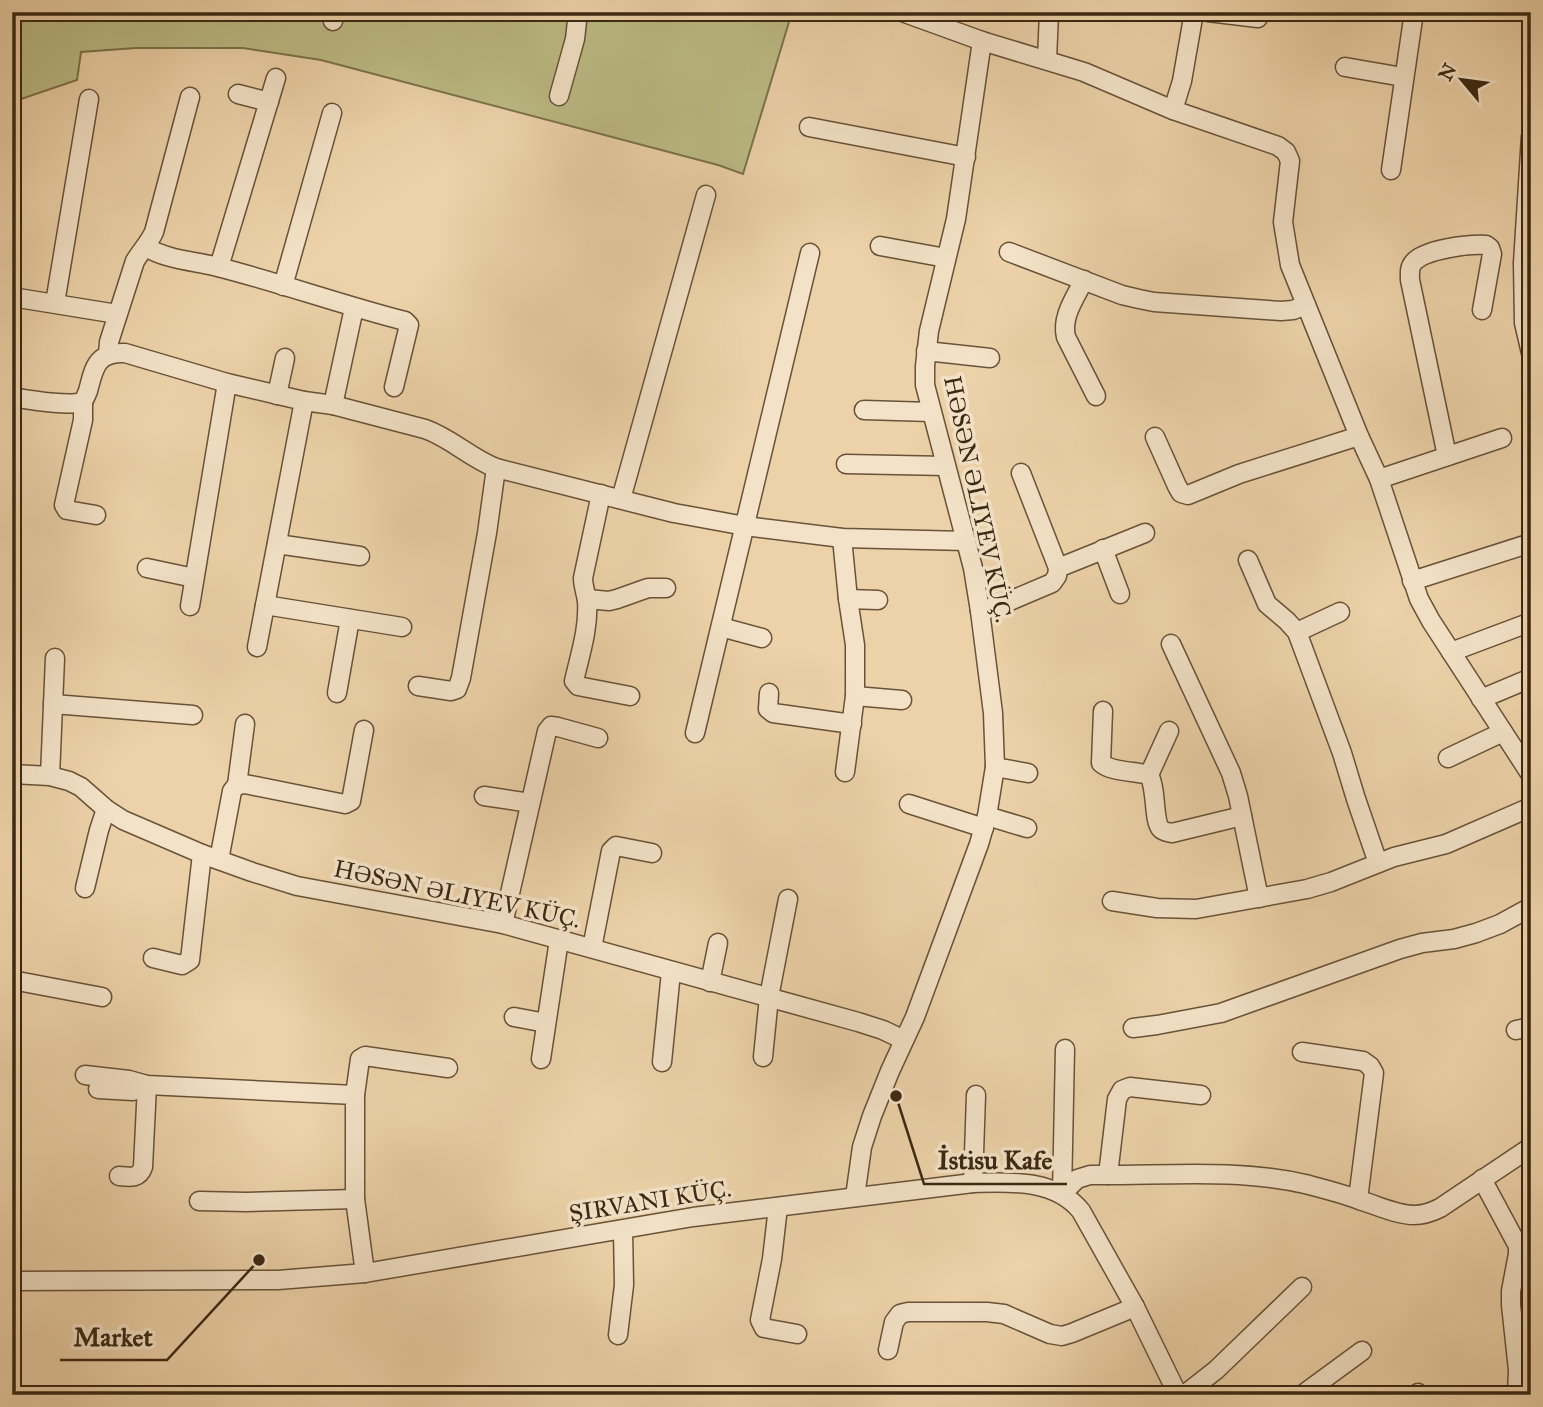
<svg xmlns="http://www.w3.org/2000/svg" width="1543" height="1407" viewBox="0 0 1543 1407" font-family="'IM FELL Great Primer',serif">
<style>
.green{fill:#bcbb85;stroke:#7c724c;stroke-width:2}
.lines{fill:none;stroke-linecap:round;stroke-linejoin:round}
.minor-casing{stroke:#685238;stroke-width:21}
.minor{stroke:#f3e2c7;stroke-width:18}
.labels{text-anchor:middle;dominant-baseline:central;stroke-width:7;stroke-linejoin:round;paint-order:stroke}
.street-label{font-size:24px;fill:#3b2813;stroke:#f3e2c7}
.leader{fill:none;stroke:#3b2813;stroke-width:2.5}
.callout-dot{fill:#3b2813;stroke:#f3e2c7;stroke-width:2.5}
.callout-label{font-size:26px;text-anchor:middle;font-weight:bold;fill:#3b2813;stroke:#f3e2c7;stroke-width:7;stroke-linejoin:round;paint-order:stroke}
</style>
<rect width="100%" height="100%" fill="#edd2a9"/>
<filter id="stains"><feTurbulence type="fractalNoise" baseFrequency=".00286" numOctaves="4"/><feColorMatrix values="0 0 0 0 .2 0 0 0 0 .09 0 0 0 0 .02 0 0 0 .5 -.17"/></filter>
<radialGradient id="worn" r=".72"><stop offset=".6" stop-color="#630" stop-opacity="0"/><stop offset="1" stop-color="#630" stop-opacity=".3"/></radialGradient>
<path class="green" d="M12,12H792L743,174L718,165L321,60L243,48H136L81,52L77,80L12,102Z"/>
<g class="lines">
<g class="minor-casing">
<g id="minor">
<path d="M902,12L982,41L1084,72L1173,110L1278,146L1286,152L1290,161L1283,222L1290,265L1359,436L1379,479L1419,599L1431,621L1531,775"/>
<path d="M1208,12L1258,18"/>
<path d="M333,21L335,12"/>
<path d="M1047,60L1049,12"/>
<path d="M1345,67L1403,77"/>
<path d="M238,94L269,102"/>
<path d="M559,96L575,39L578,12"/>
<path d="M1173,110L1182,81L1194,12"/>
<path d="M809,127L966,157"/>
<path d="M1531,136L1523,263L1524,323L1531,353"/>
<path d="M1391,170L1414,12"/>
<path d="M880,246L946,258"/>
<path d="M146,247C167,260 195,261 218,267C281,283 342,305 405,321L409,325L394,387"/>
<path d="M1009,252L1122,295L1139,299L1154,302L1281,311L1293,310L1306,305"/>
<path d="M219,267L276,78"/>
<path d="M1084,280C1075,298 1061,317 1066,337L1096,396"/>
<path d="M283,286L332,113"/>
<path d="M12,297L117,314"/>
<path d="M55,303L89,99"/>
<path d="M926,351L990,358"/>
<path d="M108,354L109,342L135,261C141,251 149,243 154,232L190,97"/>
<path d="M277,395L285,358"/>
<path d="M12,397C25,399 75,408 83,401C85,399 87,393 88,391C94,368 96,352 125,353L227,383L304,401L333,405L425,429C451,438 470,458 496,468L674,513L745,526L842,538L966,541"/>
<path d="M83,401V420L64,505L67,510L96,515"/>
<path d="M333,405L354,308"/>
<path d="M864,410L931,412"/>
<path d="M1155,437L1177,486L1181,493L1188,495L1239,474L1359,436"/>
<path d="M1447,456L1410,280C1410,274 1409,268 1413,263C1424,249 1469,244 1486,245L1490,248L1492,254L1482,310"/>
<path d="M846,464L946,466"/>
<path d="M1379,479L1502,438"/>
<path d="M601,494L583,578C583,586 586,593 587,601C589,628 580,655 574,681L578,686L630,696"/>
<path d="M621,499L706,195"/>
<path d="M842,538L848,599L855,645V696L845,772"/>
<path d="M277,544L360,556"/>
<path d="M1103,549L1120,594"/>
<path d="M1248,560L1267,604L1287,621L1297,632L1342,753L1356,799L1378,863"/>
<path d="M147,568L194,578"/>
<path d="M1058,568L1145,533"/>
<path d="M1412,581L1531,543"/>
<path d="M587,599L609,601L617,599L648,588H666"/>
<path d="M848,599L878,600"/>
<path d="M265,605L402,627"/>
<path d="M190,606L227,383"/>
<path d="M980,611L1005,603L1052,583L1057,576L1058,568L1021,473"/>
<path d="M721,627L762,638"/>
<path d="M1297,632L1340,612"/>
<path d="M1171,644L1231,773L1238,796L1259,898"/>
<path d="M257,647L304,401"/>
<path d="M1451,652L1531,622"/>
<path d="M418,686L451,691L457,689L461,678L487,533L496,468"/>
<path d="M337,693L350,619"/>
<path d="M769,693L768,709L773,713L852,724"/>
<path d="M855,696L902,700"/>
<path d="M1481,699L1531,678"/>
<path d="M53,704L193,715"/>
<path d="M1103,711L1101,763C1111,772 1135,771 1149,775C1157,789 1153,821 1161,829C1164,832 1168,832 1172,833L1242,816"/>
<path d="M695,733L810,253"/>
<path d="M1448,758L1503,732"/>
<path d="M995,767L1028,773"/>
<path d="M12,774L50,776L69,781L81,787L106,809L123,820L202,854L252,872L297,886L503,924L858,1022L883,1030L904,1040"/>
<path d="M1149,775L1169,731"/>
<path d="M50,776L55,658"/>
<path d="M237,785L245,724"/>
<path d="M484,796L530,803"/>
<path d="M909,804L984,828"/>
<path d="M987,816L1027,828"/>
<path d="M219,860L232,791L237,785L245,784L345,804L351,801L364,730"/>
<path d="M85,888L99,830L106,809"/>
<path d="M1112,901L1157,908L1196,909L1307,889L1331,882L1394,857L1446,844L1531,807"/>
<path d="M503,924L547,731L551,726L558,727L598,738"/>
<path d="M592,948L611,851L616,846L652,853"/>
<path d="M153,958L182,965L190,960L202,854"/>
<path d="M12,980L102,997"/>
<path d="M710,982L718,943"/>
<path d="M514,1017L546,1023"/>
<path d="M1133,1028L1157,1025L1221,1013L1400,949L1422,943L1454,939L1476,933L1500,924L1531,907"/>
<path d="M1516,1030L1531,1027"/>
<path d="M1302,1052L1363,1061L1370,1066L1374,1073L1358,1199"/>
<path d="M763,1057L769,997L788,899"/>
<path d="M541,1059L559,940"/>
<path d="M662,1062L671,972"/>
<path d="M85,1075L129,1080L147,1085L355,1095V1199L365,1273"/>
<path d="M98,1089L133,1091"/>
<path d="M355,1095L360,1059L365,1056L448,1068"/>
<path d="M1108,1175L1117,1099L1122,1090L1130,1087L1201,1095"/>
<path d="M119,1176C130,1177 139,1179 143,1167L147,1085"/>
<path d="M1482,1179L1518,1246V1254L1511,1291V1305L1518,1370L1517,1395"/>
<path d="M973,1183L976,1095"/>
<path d="M1062,1194L1077,1179L1090,1175C1161,1176 1235,1168 1305,1184C1324,1189 1344,1194 1362,1201C1379,1206 1397,1215 1414,1215C1424,1215 1432,1212 1440,1208L1531,1147"/>
<path d="M1062,1194L1065,1049"/>
<path d="M855,1197L862,1147L872,1116L890,1071L915,1017L979,844L987,816L995,767L993,713L980,611L973,568L925,385V366L929,331L956,219L982,41"/>
<path d="M199,1201L246,1202L355,1199"/>
<path d="M778,1207L772,1259L760,1320L764,1328L797,1334"/>
<path d="M12,1281L278,1280L365,1273L693,1217L973,1183C1011,1182 1055,1179 1081,1211L1135,1307L1178,1395"/>
<path d="M618,1335L624,1285L623,1230"/>
<path d="M888,1350L894,1322L900,1314L908,1312H987L1004,1314L1050,1334L1062,1336L1072,1333L1135,1307"/>
<path d="M1184,1395L1216,1370L1302,1287"/>
<path d="M1302,1395L1362,1351"/>
<path d="M1417,1395L1418,1393"/>
</g>
</g>
<use href="#minor" class="minor"/>
</g>
<g class="labels">
<g class="street-label">
<text transform="translate(978 499) rotate(78)">HƏSƏN ƏLIYEV KÜÇ.</text>
<text transform="translate(457 894) rotate(12)">HƏSƏN ƏLIYEV KÜÇ.</text>
<text transform="translate(650 1201) rotate(-9)">ŞIRVANI KÜÇ.</text>
</g>
</g>
<path class="leader" d="M896 1096L924 1184H1067M259 1260L167 1360H60"/>
<g class="callout-dot">
<circle cx="896" cy="1096" r="7"/>
<circle cx="259" cy="1260" r="7"/>
</g>
<g class="callout-label">
<text x="995" y="1169">İstisu Kafe</text>
<text x="113" y="1346">Market</text>
</g>
<rect width="1543" height="1407" fill="none" stroke="#edd2a9" stroke-width="42"/>
<rect x="14" y="14" width="1515" height="1379" fill="none" stroke="#3b2813" stroke-width="3.5"/>
<rect x="21" y="21" width="1501" height="1365" fill="none" stroke="#3b2813" stroke-width="2"/>
<g transform="translate(1462 80) rotate(299)" stroke="#f3e2c7" stroke-width="5" paint-order="stroke">
<path d="M0-5L12 26L0 18L-12 26Z" fill="#3b2813"/>
<text y="-10" font-size="19" font-weight="bold" text-anchor="middle" fill="#3b2813">N</text>
</g>
<rect width="100%" height="100%" filter="url(#stains)"/>
<rect width="100%" height="100%" fill="url(#worn)"/>
</svg>
